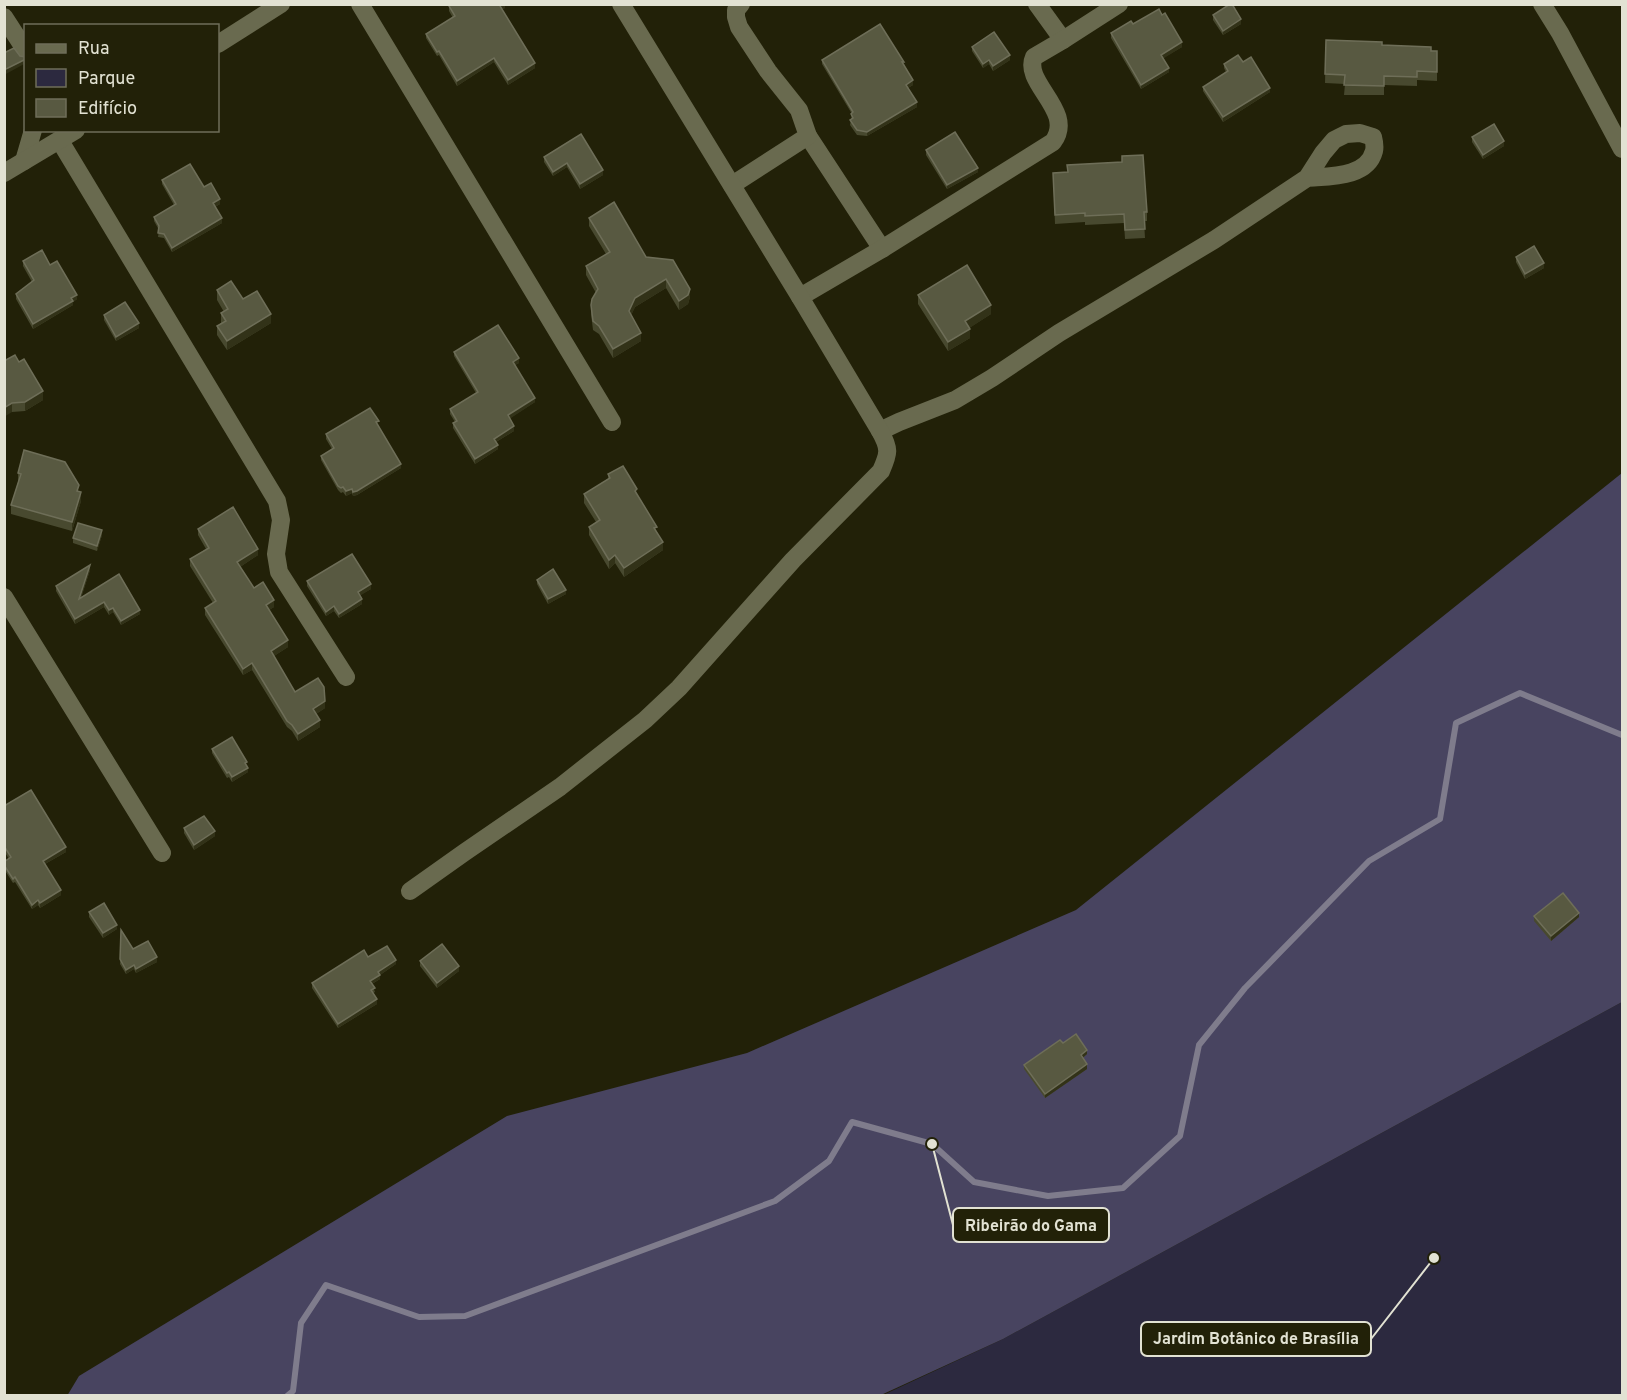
<svg xmlns="http://www.w3.org/2000/svg" width="1627" height="1400" viewBox="0 0 1627 1400" font-family="Overpass,sans-serif">
<style>
.green{fill:#2c293f}
.forest{fill:#484460}
.lines{fill:none;stroke-linecap:round;stroke-linejoin:round}
.stream{stroke:#7f7c8c;stroke-width:6}
.minor{stroke:#696a4f;stroke-width:18}
.wall{fill:#48492f}
.shaded-wall{fill:#323218}
.building{fill:#585941;stroke:#6e6e58;stroke-width:1.5}
.leader{fill:none;stroke:#e2e2d3;stroke-width:2}
.callout-dot{fill:#e2e2d3;stroke:#222108;stroke-width:2}
.callout{fill:#222108;stroke:#e2e2d3;stroke-width:2}
.callout-label{font-size:16px;text-anchor:middle;font-weight:bold;fill:#e2e2d3}
</style>
<rect width="100%" height="100%" fill="#222108"/>
<path class="green" d="M1622,1002V1395L881,1396L1003,1339Z"/>
<path class="forest" d="M1622,473V1002L1003,1339L881,1395L67,1396L79,1376L507,1116L747,1053L1076,910Z"/>
<g class="lines">
<path class="stream" d="M287,1396L293,1391L301,1323L326,1285L419,1317L465,1316L775,1201L829,1161L852,1122L932,1144L974,1182L1048,1196L1123,1188L1180,1136L1199,1045L1245,988L1369,861L1440,819L1456,723L1520,693L1622,735"/>
<g class="minor">
<path d="M360,4L612,422"/>
<path d="M1037,4L1063,40"/>
<path d="M1542,4L1560,33L1622,149"/>
<path d="M4,17L26,51"/>
<path d="M218,44L281,4"/>
<path d="M808,136L882,249"/>
<path d="M60,141L277,501L281,520L276,554L279,572L346,677"/>
<path d="M24,161L33,130"/>
<path d="M4,173L76,130"/>
<path d="M732,185L808,136L799,110L768,71L739,27L736,17V10L741,4"/>
<path d="M800,297L882,249L1053,142C1076,111 1022,83 1034,57L1063,40L1119,4"/>
<path d="M880,431L899,422L955,400L992,378L1059,333L1214,240L1307,178L1323,153L1334,140L1346,134L1360,133L1373,137C1374,141 1375,147 1374,151C1367,178 1329,176 1307,178"/>
<path d="M4,597L162,853"/>
<path d="M410,891L465,852L560,787L645,720L679,688L793,560L881,471C889,453 890,449 880,431L800,297L621,4"/>
</g>
</g>
<g class="wall">
<path d="M505,4V8L502,9L535,68L508,85L494,62L457,86L439,55L437,56L426,38V34L453,18L449,11V6Z"/>
<path d="M1213,15L1241,24L1223,35L1213,20Z"/>
<path d="M1133,24L1182,47L1163,58L1169,72L1141,89L1111,38V33Z"/>
<path d="M1326,40L1437,51V81L1417,80V86L1384,85V95H1344L1345,84L1325,83Z"/>
<path d="M972,47L1010,60L993,71L989,64L983,68L972,51Z"/>
<path d="M822,60L904,64L913,85L908,88L917,107L867,136L857,135L850,125L852,114L822,64Z"/>
<path d="M1243,62L1270,92L1223,122L1203,91V87L1226,72L1224,68V64Z"/>
<path d="M581,134L603,175L580,189L567,167L553,176L544,162V157Z"/>
<path d="M1472,137L1504,146L1483,159L1472,142Z"/>
<path d="M926,150L978,172L947,189L926,155Z"/>
<path d="M1053,173L1147,212V221H1144L1145,238L1125,239L1124,223L1085,225V222L1055,224Z"/>
<path d="M162,180L204,187L220,204L215,207L222,223L172,252L164,238L158,237L159,230L154,221V217L174,205L162,184Z"/>
<path d="M589,218L646,257L690,297L688,304L679,310L666,288L635,307L631,315L641,341L613,358L599,334L593,330L591,314V305L596,293L586,275V266L606,254L589,226Z"/>
<path d="M1516,257L1544,268L1525,279L1516,262Z"/>
<path d="M23,261L50,265L77,299L73,302V305L33,329L16,299V294L32,282L23,266Z"/>
<path d="M217,290L243,299L271,323L227,350L217,335V326L221,323V313L224,312L217,300Z"/>
<path d="M918,295L991,314L969,328L970,338L948,351L918,304Z"/>
<path d="M104,315L139,328L116,341L104,320Z"/>
<path d="M454,352L519,363L515,365L535,402L510,418L514,431L496,442L498,449L475,464L453,428V423L455,422L450,414V409L476,393L454,356Z"/>
<path d="M4,361L43,400L25,411L12,412Z"/>
<path d="M378,426L401,468L357,495L353,496L352,493L346,496L343,492L341,493L338,490L321,460V456L332,449L326,439V434Z"/>
<path d="M18,473L79,492L81,501L72,531L11,514V505L18,482Z"/>
<path d="M608,474L637,494L657,532L663,550L624,577L615,563L609,569L589,535V527L596,522L584,503V494L608,479Z"/>
<path d="M198,529L258,555L240,567L254,588L274,607L269,610L288,647L274,656L295,692L325,708L316,714L320,727L298,741L292,731L287,727L252,670L243,675L205,615V608L213,603L190,566V559L206,549L198,535Z"/>
<path d="M102,535L97,551L73,543V538Z"/>
<path d="M90,570L81,598L119,574L140,614L121,625L113,612L109,615L104,607L75,624L56,591V586Z"/>
<path d="M537,580L566,594L548,604L537,584Z"/>
<path d="M307,581L371,589L360,595L362,604L339,618L334,611L326,616L307,586Z"/>
<path d="M212,749L247,765L248,772L232,782L229,777L227,778L212,753Z"/>
<path d="M4,806L66,852L45,864L61,895L40,908L38,905L32,909L15,882L13,883L4,869V862L9,859L4,851Z"/>
<path d="M184,828L215,836L194,850L184,833Z"/>
<path d="M89,912L117,929L103,938L89,917Z"/>
<path d="M1534,916L1579,917L1551,941L1534,921Z"/>
<path d="M121,930L133,949L157,962L136,973L134,969L126,974L120,964Z"/>
<path d="M420,961L459,971L437,988L420,966Z"/>
<path d="M396,964L380,975V979L372,984L375,992L373,993L377,1004L338,1028L312,988V983Z"/>
<path d="M1063,1043L1087,1054L1083,1058L1087,1069L1045,1098L1024,1069V1065Z"/>
</g>
<g class="shaded-wall">
<path d="M503,4H505V8L500,11V6Z"/>
<path d="M1241,19V24L1223,35V31Z"/>
<path d="M1182,42V47L1161,60V55Z"/>
<path d="M1010,55V60L993,71V66Z"/>
<path d="M494,58V62L457,86V81Z"/>
<path d="M26,59V63L4,75V70Z"/>
<path d="M989,60V64L983,68V64Z"/>
<path d="M535,63V68L508,85V80Z"/>
<path d="M1169,68V72L1141,89V85Z"/>
<path d="M913,80V85L906,89V85Z"/>
<path d="M1270,88V92L1223,122V117Z"/>
<path d="M917,102V107L867,136V132Z"/>
<path d="M1504,141V146L1483,159V155Z"/>
<path d="M567,163V167L553,176V172Z"/>
<path d="M978,168V172L947,189V185Z"/>
<path d="M603,170V175L580,189V184Z"/>
<path d="M220,199V204L213,208V203Z"/>
<path d="M222,218V223L172,252V248Z"/>
<path d="M1544,263V268L1525,279V274Z"/>
<path d="M666,279V288L635,307L629,320V311L635,298Z"/>
<path d="M690,289V297L688,304L679,310V301Z"/>
<path d="M77,295V299L73,302V305L33,329V324Z"/>
<path d="M991,305V314L965,331V321Z"/>
<path d="M271,314V323L227,350V341Z"/>
<path d="M139,323V328L116,341V337Z"/>
<path d="M970,329V338L948,351V342Z"/>
<path d="M641,333V341L613,358V349Z"/>
<path d="M519,358V363L513,366V362Z"/>
<path d="M43,391V400L25,411V402Z"/>
<path d="M535,398V402L508,420V415Z"/>
<path d="M12,403V412L4,417V408Z"/>
<path d="M514,426V431L494,443V439Z"/>
<path d="M498,445V449L475,464V459Z"/>
<path d="M401,464V468L357,495L353,496V492Z"/>
<path d="M352,489V493L346,496V491Z"/>
<path d="M81,492V501L72,531V522Z"/>
<path d="M102,530V535L97,551V546Z"/>
<path d="M663,542V550L624,577V568Z"/>
<path d="M258,549V555L237,569V562Z"/>
<path d="M615,555V563L609,569V560Z"/>
<path d="M90,565V570L79,603V599Z"/>
<path d="M371,584V589L358,597V592Z"/>
<path d="M566,590V594L548,604V599Z"/>
<path d="M362,599V604L339,618V614Z"/>
<path d="M274,600V607L266,612V605Z"/>
<path d="M104,602V607L75,624V619Z"/>
<path d="M334,606V611L326,616V612Z"/>
<path d="M113,608V612L109,615V610Z"/>
<path d="M140,610V614L121,625V621Z"/>
<path d="M288,640V647L271,658V651Z"/>
<path d="M252,663V670L243,675V669Z"/>
<path d="M325,701V708L313,716V709Z"/>
<path d="M320,720V727L298,741V734Z"/>
<path d="M248,768V772L232,782V777Z"/>
<path d="M215,831V836L194,850V845Z"/>
<path d="M66,847V852L43,865V861Z"/>
<path d="M61,890V895L40,908V903Z"/>
<path d="M38,900V905L32,909V905Z"/>
<path d="M1579,913V917L1551,941V936Z"/>
<path d="M117,925V929L103,938V933Z"/>
<path d="M157,957V962L136,973V969Z"/>
<path d="M396,960V964L380,975V979L370,985V981L378,972Z"/>
<path d="M134,965V969L126,974V970Z"/>
<path d="M459,966V971L437,988V983Z"/>
<path d="M377,999V1004L338,1028V1024Z"/>
<path d="M1087,1050V1054L1081,1059V1055Z"/>
<path d="M1087,1064V1069L1045,1098V1094Z"/>
</g>
<g class="building">
<path d="M452,4H503L500,6L535,63L508,80L494,58L457,81L439,51L437,52L426,34L455,16L449,6Z"/>
<path d="M1230,4H1232L1241,19L1223,31L1213,15Z"/>
<path d="M1159,9L1162,15L1165,13L1182,42L1161,55L1169,68L1141,85L1111,33L1131,21L1133,24Z"/>
<path d="M880,24L904,62H902L913,80L906,85L917,102L867,132L857,130L850,120L853,118L851,114L853,112L822,60Z"/>
<path d="M994,32L1010,55L993,66L989,60L983,64L972,47Z"/>
<path d="M1326,40L1382,42V45L1431,47V51H1437V72L1417,71V77L1384,76V86L1344,85L1345,75L1325,74Z"/>
<path d="M14,48L20,56L26,57V59L4,70V53Z"/>
<path d="M1238,55L1243,62L1251,57L1270,88L1223,117L1203,87L1228,71L1224,64Z"/>
<path d="M1494,124L1504,141L1483,155L1472,137Z"/>
<path d="M955,132L978,168L947,185L926,150Z"/>
<path d="M581,134L603,170L580,184L567,163L553,172L544,157Z"/>
<path d="M1143,155L1147,212H1144L1145,229L1125,230L1124,214L1085,216V213L1055,215L1053,173L1068,172L1067,165L1122,162V156Z"/>
<path d="M190,164L204,187L211,183L220,199L213,203L222,218L172,248L164,234L158,233L159,226L154,217L176,204L162,180Z"/>
<path d="M614,202L646,257L673,260L690,289L688,295L679,301L666,279L635,298L629,311L641,333L613,349L599,326L593,321L591,305L592,299L598,289L586,266L610,252L589,218Z"/>
<path d="M1534,246L1544,263L1525,274L1516,257Z"/>
<path d="M42,250L50,265L57,261L77,295L71,298L73,301L33,324L16,294L34,280L23,261Z"/>
<path d="M967,265L991,305L965,321L970,329L948,342L918,295Z"/>
<path d="M231,281L243,299L257,291L271,314L227,341L217,326L226,321L221,313L228,309L217,290Z"/>
<path d="M125,302L139,323L116,337L104,315Z"/>
<path d="M498,325L519,358L513,362L535,398L508,415L514,426L494,439L498,445L475,459L453,423L457,421L450,409L478,392L454,352Z"/>
<path d="M15,355L19,362L24,359L43,391L25,402L12,403L4,408V361Z"/>
<path d="M370,408L379,421L376,422L401,464L357,491L353,492L352,489L346,491L343,487L341,488L338,486L321,456L334,448L326,434Z"/>
<path d="M24,450L65,462L79,485L77,491L81,492L72,522L11,505L21,474L18,473Z"/>
<path d="M623,466L637,489L635,491L657,527L654,528L663,542L624,568L615,555L609,560L589,527L600,520L584,494L610,478L608,474Z"/>
<path d="M233,507L258,549L237,562L254,588L263,582L274,600L266,605L288,640L271,651L295,692L318,678L324,687L325,701L313,709L320,720L298,734L292,725L287,721L252,663L243,669L205,608L216,601L190,559L209,548L198,529Z"/>
<path d="M78,523L102,530L97,546L73,538Z"/>
<path d="M352,554L371,584L358,592L362,599L339,614L334,606L326,612L307,581Z"/>
<path d="M90,565L79,599L119,574L140,610L121,621L113,608L109,610L104,602L75,619L56,586Z"/>
<path d="M553,569L566,590L548,599L537,580Z"/>
<path d="M232,737L247,762L245,763L248,768L232,777L229,772L227,773L212,749Z"/>
<path d="M31,790L66,847L43,861L61,890L40,903L38,900L32,905L15,877L13,879L4,865V862L11,857L4,846V806Z"/>
<path d="M204,816L215,831L194,845L184,828Z"/>
<path d="M1563,893L1579,913L1551,936L1534,916Z"/>
<path d="M104,903L117,925L103,933L89,912Z"/>
<path d="M121,930L133,949L148,941L157,957L136,969L134,965L126,970L120,959Z"/>
<path d="M442,944L459,966L437,983L420,961Z"/>
<path d="M387,946L396,960L378,972L380,975L370,981L375,988L371,990L377,999L338,1024L312,983L364,950L368,957Z"/>
<path d="M1076,1034L1087,1050L1081,1055L1087,1064L1045,1094L1024,1065L1060,1040L1063,1043Z"/>
</g>
<path class="leader" d="M932 1144L953 1225M1434 1258L1371 1339"/>
<g class="callout-dot">
<circle cx="932" cy="1144" r="6"/>
<circle cx="1434" cy="1258" r="6"/>
</g>
<g class="callout">
<rect x="953" y="1208" width="156" height="34" rx="6"/>
<rect x="1141" y="1322" width="230" height="34" rx="6"/>
</g>
<g class="callout-label">
<text x="1031" y="1231">Ribeirão do Gama</text>
<text x="1256" y="1344">Jardim Botânico de Brasília</text>
</g>
<rect width="1627" height="1400" fill="none" stroke="#e2e2d3" stroke-width="12"/>
<rect x="24" y="24" width="195" height="108" fill="#222108" stroke="#6f6e59" stroke-width="1.5"/>
<rect x="36" y="44" width="30" height="9" fill="#696a4f" stroke="#6f6e59" stroke-width="1.5"/>
<text x="78" y="54" font-size="18" fill="#e2e2d3">Rua</text>
<rect x="36" y="69" width="30" height="18" fill="#2c293f" stroke="#6f6e59" stroke-width="1.5"/>
<text x="78" y="84" font-size="18" fill="#e2e2d3">Parque</text>
<rect x="36" y="99" width="30" height="18" fill="#585941" stroke="#6f6e59" stroke-width="1.5"/>
<text x="78" y="114" font-size="18" fill="#e2e2d3">Edifício</text>
</svg>
